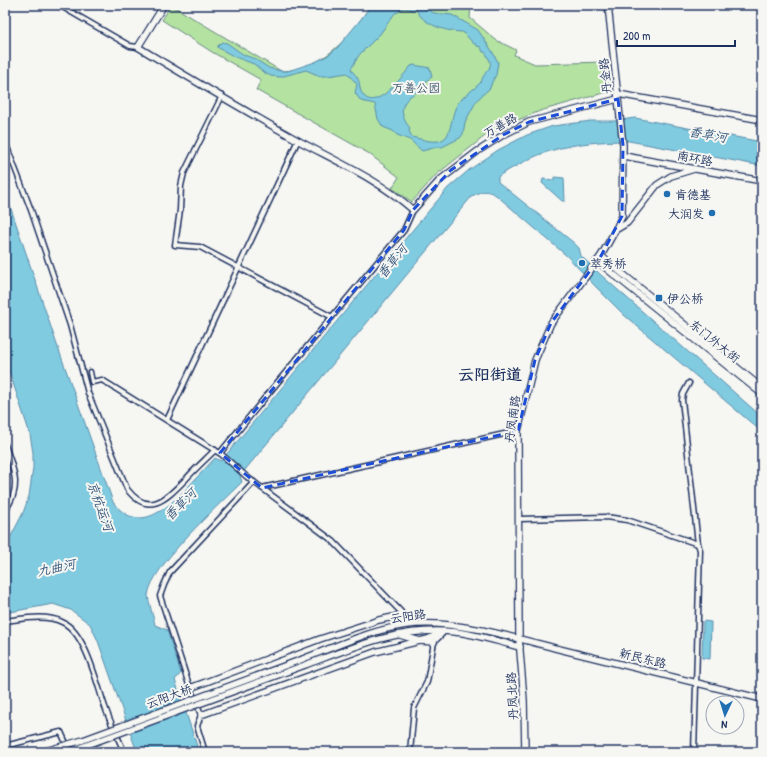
<svg xmlns="http://www.w3.org/2000/svg" width="767" height="757" viewBox="0 0 767 757" font-family="'Patrick Hand','LXGW WenKai TC',sans-serif">
<style>
.green{fill:#b3e2a1;stroke:#678880}
.water{fill:#80cbe0;stroke:#588dac;fill-rule:evenodd}
.lines{fill:none;stroke-linecap:round;stroke-linejoin:round}
.street-casing{stroke:#1b2f5e;stroke-width:7}
.secondary-casing{stroke:#1b2f5e;stroke-width:8}
.street{stroke:#f6f6f2;stroke-width:4}
.secondary{stroke:#f6f6f2;stroke-width:5.5}
.secondary-bridge-casing{stroke:#1b2f5e;stroke-width:8;stroke-linecap:butt}
.secondary-bridge{stroke:#f6f6f2;stroke-width:5.5}
.marked{fill:none;stroke:#1d4ed8;stroke-width:3;stroke-dasharray:8 5;stroke-linejoin:round}
.poi-dot{fill:#1f6fb2;stroke:#f6f6f2;stroke-width:1.5}
.labels{text-anchor:middle;dominant-baseline:central;stroke-width:4;stroke-linejoin:round;paint-order:stroke}
.street-label{font-size:12px;fill:#1b2f5e;stroke:#f6f6f2}
.park-label{font-size:12px;fill:#39536b;stroke:#f6f6f2}
.poi-label{font-size:12px;fill:#1b2f5e;stroke:#f6f6f2;text-anchor:start}
.water-label{font-size:13px;font-style:italic;fill:#34567e;stroke:#f6f6f2}
.district-label{font-size:16px;font-weight:bold;fill:#1b2f5e;stroke:#f6f6f2}
</style>
<rect width="100%" height="100%" fill="#f6f6f2"/>
<filter id="ink" filterUnits="userSpaceOnUse"><feTurbulence type="fractalNoise" baseFrequency=".025" numOctaves="2"/><feDisplacementMap in="SourceGraphic" scale="8" xChannelSelector="R" yChannelSelector="G"/><feConvolveMatrix kernelMatrix="1 2 1 2 8 2 1 2 1" color-interpolation-filters="sRGB"/></filter>
<g filter="url(#ink)">
<path class="green" d="M171,5L281,71C324,70 349,37 371,5H471L470,18L496,40L516,50L514,55L535,64L605,62L609,86L607,92L540,111L518,120L485,136L436,175L412,202L392,188L399,177L368,153L256,90L261,80L212,52L162,20Z"/>
<g class="water">
<path d="M371,5H421L424,8L434,13L452,15L478,30L492,51L498,62L496,75L492,82L490,88L477,100L465,122L463,134L460,138L442,147H437L422,151L410,140L397,135L393,131L383,127L378,119L375,104L361,101L355,93L357,84L347,73L328,76H320L306,70L280,77L271,76L263,72L254,64L235,57L217,47L222,42L227,43L244,55L255,59L269,68L281,71H288L315,62L327,56L337,48L362,18ZM405,8L413,10L416,9C422,25 448,32 463,32L474,44H476L477,46L481,47L483,52H485C487,56 492,62 490,66C490,69 486,71 485,74C483,76 482,80 481,82C474,90 464,95 458,103C451,113 452,132 445,138C438,145 421,139 412,137L409,131L410,128C398,114 400,101 417,92C419,90 422,89 425,87L426,81L432,77L430,68L414,65L411,66C403,75 377,111 364,96C358,89 361,85 358,79C357,76 353,73 351,69L359,55L380,34L395,13L399,12V10Z"/>
<path d="M635,118L762,142V166L629,141C603,141 575,143 550,151C533,156 516,166 500,175L498,177V182L574,243L579,248L581,256L601,275L762,417V432L624,315L594,285L568,257L496,195C485,189 482,191 472,196L240,476L242,482C219,505 152,565 148,595C148,600 154,619 155,625L167,630L181,673L175,680L199,752H137L98,641L90,624L71,610L53,604L5,613V545L9,540L23,513L29,496L33,468V453L30,434L5,359V191L56,342L113,502C138,535 165,510 187,488C196,478 206,468 215,458L221,461L410,233L448,188L469,170L498,150L527,135L553,126L591,121H614Z"/>
<path d="M554,177L564,178L565,201H562L542,183L543,179L554,180Z"/>
<path d="M703,621L711,622L710,659L702,658Z"/>
</g>
<g class="lines">
<g class="street-casing">
<g id="street">
<path d="M59,5L130,46L138,47"/>
<path d="M222,96L184,173L181,186L180,210L175,245L200,247L332,317"/>
<path d="M5,142L31,210L53,275L70,325L88,393L127,489C149,518 167,498 186,479C195,469 205,460 215,450"/>
<path d="M90,372L92,382L102,380L221,454L247,477L313,526L333,541L401,612L409,625"/>
<path d="M689,383L683,394L682,400L698,544"/>
<path d="M167,420L298,140"/>
<path d="M5,445C13,469 23,487 5,510"/>
<path d="M220,453L272,389L404,230L413,210"/>
<path d="M262,488L518,431"/>
<path d="M519,519L606,517L627,520L698,544L700,550L694,752"/>
<path d="M5,621C23,619 45,614 62,622C86,632 97,685 105,707C110,722 118,737 124,752"/>
<path d="M5,746L61,732L70,752"/>
<path d="M205,752L197,726L201,715L190,688L160,596L164,585L170,572L254,482"/>
<path d="M410,752L414,708L427,682L434,642L442,634"/>
</g>
</g>
<g class="secondary-casing">
<g id="secondary">
<path d="M164,5L138,47C191,79 245,111 299,141C338,162 379,180 413,210L440,180L478,151L503,135L529,122L618,99"/>
<path d="M618,94L762,120"/>
<path d="M624,156L762,181"/>
<path d="M617,229L627,223L657,185L671,176L694,169"/>
<path d="M601,256L762,388"/>
<path d="M597,261L762,394"/>
<path d="M400,635L420,641L434,642"/>
<path d="M303,659C339,645 377,627 416,624C461,621 515,638 559,649C627,666 694,682 762,699"/>
<path d="M305,665C354,647 401,626 455,632C476,634 499,642 520,647"/>
<path d="M190,688L320,639L379,620L403,615"/>
<path d="M201,715L375,652L428,639L443,632"/>
<path d="M525,752L524,700L519,639L518,431L535,360L551,323L601,256L616,229L622,216L623,145L608,5"/>
</g>
</g>
<use href="#street" class="street"/>
<use href="#secondary" class="secondary"/>
<g class="secondary-bridge-casing">
<g id="secondary-bridge">
<path d="M42,752L83,740L303,659"/>
<path d="M68,752L305,665"/>
</g>
</g>
<use href="#secondary-bridge" class="secondary-bridge"/>
</g>
</g>
<path class="marked" d="M618,99L623,145L622,216L601,256L551,323L535,360L518,431L262,488L220,453L404,230L413,210L451,170L503,135L529,122Z"/>
<g class="poi-dot">
<circle cx="667" cy="194" r="4"/>
<circle cx="712" cy="213" r="4"/>
<circle cx="582" cy="263" r="4"/>
<rect x="655" y="294" width="8" height="8" rx="2"/>
</g>
<g class="labels">
<g class="street-label">
<text transform="translate(605 76) rotate(-96)">丹金路</text>
<text transform="translate(500 125) rotate(-29)">万善路</text>
<text transform="translate(695 158) rotate(11)">南环路</text>
<text transform="translate(715 341) rotate(39)">东门外大街</text>
<text transform="translate(512 419) rotate(-82)">丹凤南路</text>
<text transform="translate(408 616) rotate(-8)">云阳路</text>
<text transform="translate(643 658) rotate(14)">新民东路</text>
<text transform="translate(169 696) rotate(-20)">云阳大桥</text>
<text transform="translate(512 696) rotate(-93)">丹凤北路</text>
</g>
<g class="park-label">
<text x="416" y="87">万善公园</text>
</g>
<g class="poi-label">
<text x="675" y="194">肯德基</text>
<text x="704" y="213" text-anchor="end">大润发</text>
<text x="590" y="263">萃秀桥</text>
<text x="667" y="298">伊公桥</text>
</g>
<g class="water-label">
<text transform="translate(708 134) rotate(10)">香草河</text>
<text transform="translate(392 261) rotate(-51)">香草河</text>
<text transform="translate(180 504) rotate(-45)">香草河</text>
<text transform="translate(101 506) rotate(70)">京杭运河</text>
<text transform="translate(56 567) rotate(-12)">九曲河</text>
</g>
<g class="district-label">
<text x="490" y="374">云阳街道</text>
</g>
</g>
<rect width="767" height="757" fill="none" stroke="#f6f6f2" stroke-width="20"/>
<rect x="10" y="10" width="747" height="737" fill="none" stroke="#1b2f5e" stroke-width="1.5" filter="url(#ink)"/>
<g transform="translate(725 715) rotate(184)"><circle r="19" fill="#f6f6f2" stroke="#9ea6b7"/>
<path d="M0-3L7 15L0 10L-7 15Z" fill="#1f6fb2"/>
<text y="-6" font-size="11" font-weight="bold" text-anchor="middle" fill="#1b2f5e">N</text>
</g>
<path d="M617 40v6h118v-6" fill="none" stroke="#1b2f5e" stroke-width="2"/>
<text x="623" y="40" font-size="12" fill="#1b2f5e" stroke="#f6f6f2" stroke-width="3" paint-order="stroke">200 m</text>
</svg>
